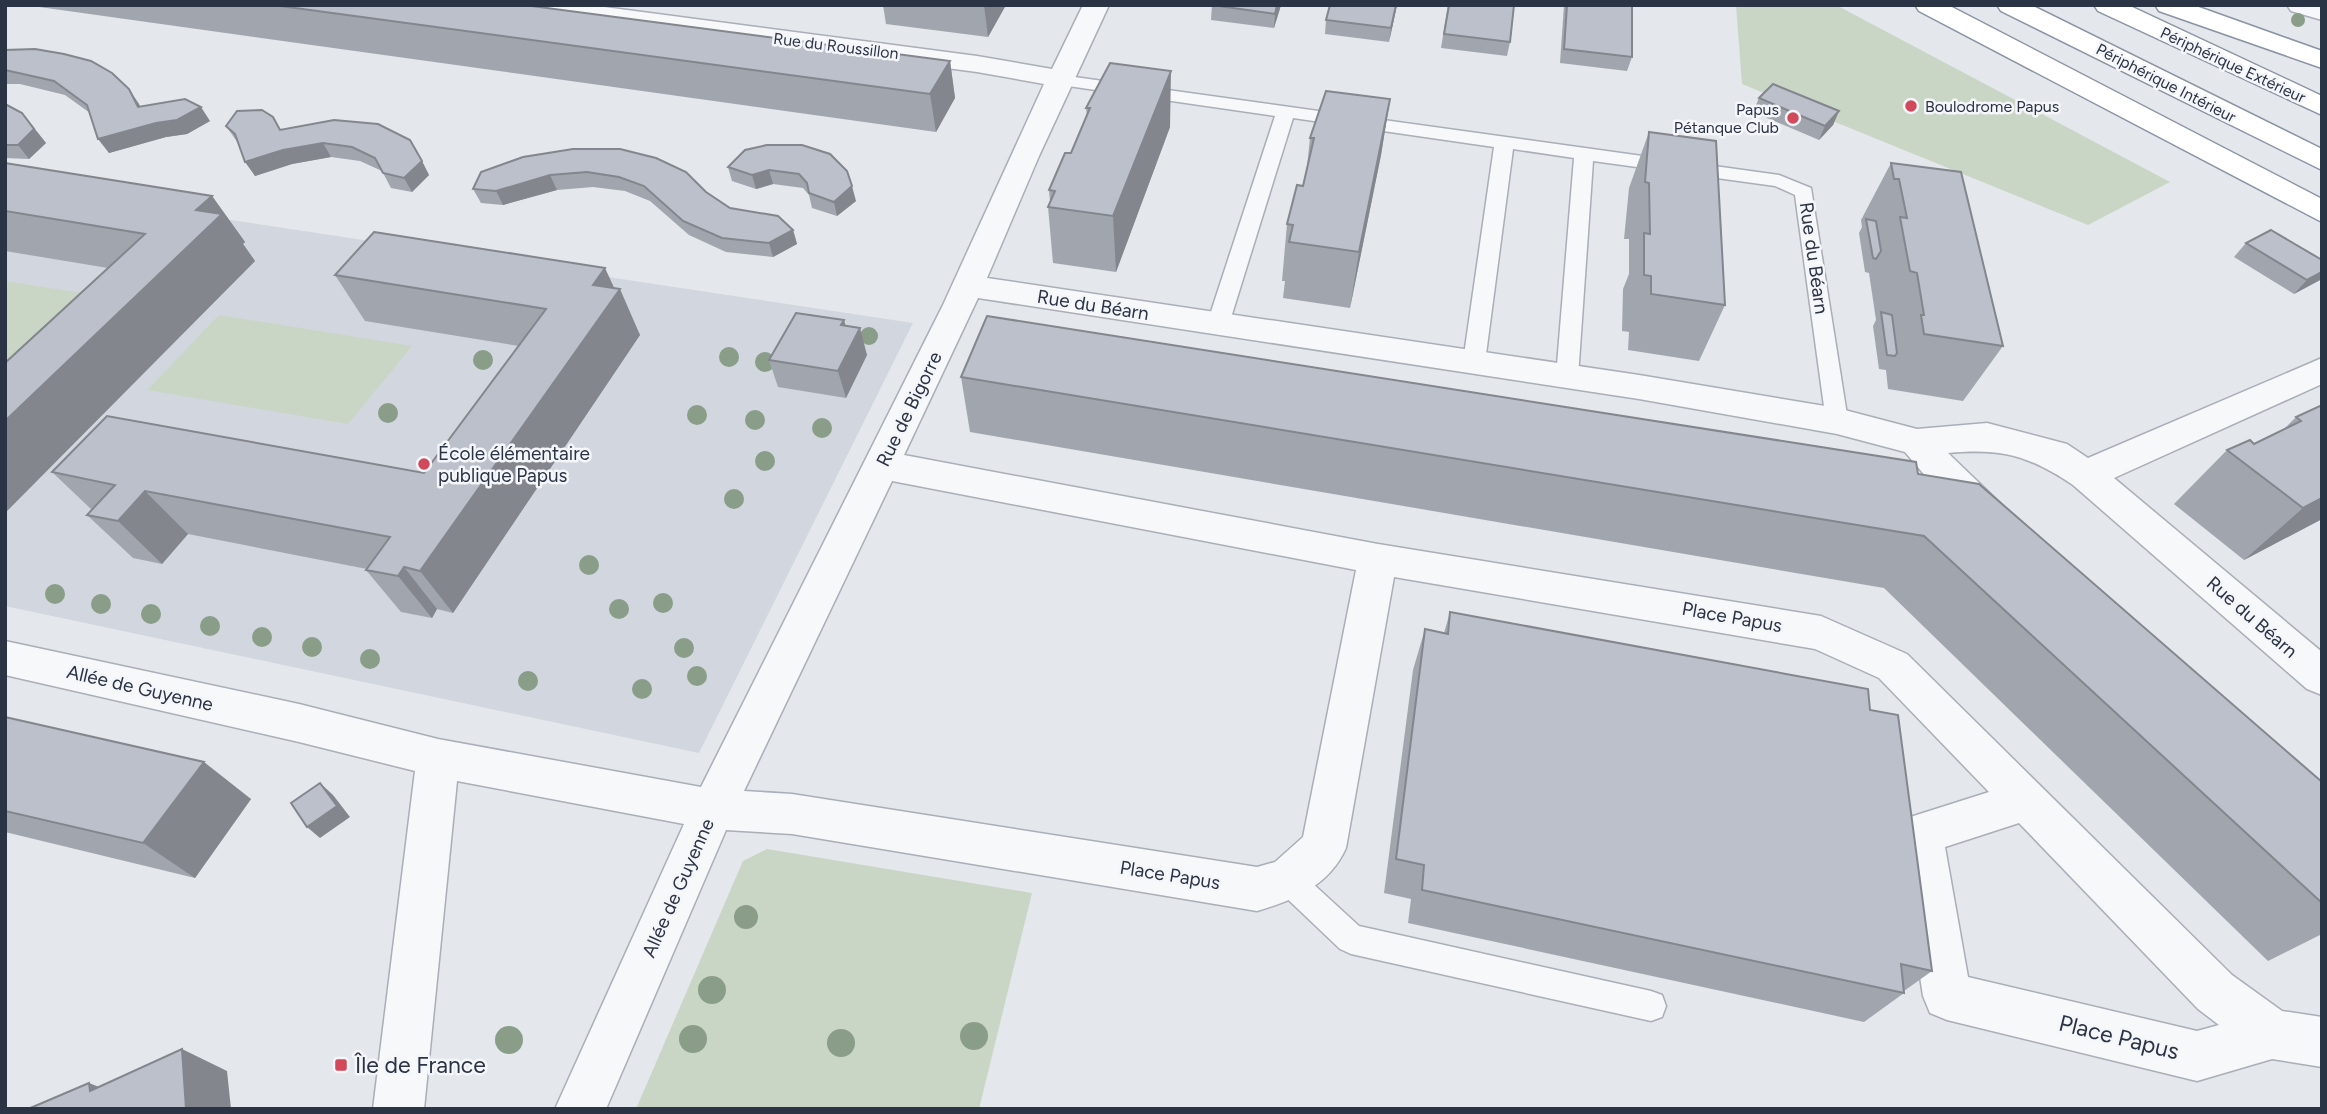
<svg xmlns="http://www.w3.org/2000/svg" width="2327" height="1114" viewBox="0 0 2327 1114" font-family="Figtree,sans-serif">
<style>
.built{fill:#d2d6de}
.green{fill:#c9d6c5}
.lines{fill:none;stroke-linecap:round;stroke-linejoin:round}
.service-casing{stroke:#a9aeb7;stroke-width:3}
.minor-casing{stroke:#a9aeb7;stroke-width:3}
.motorway-casing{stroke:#8b94a3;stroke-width:3}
.service{fill:#f7f8fa;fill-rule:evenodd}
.minor{fill:#f7f8fa;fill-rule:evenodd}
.motorway{fill:#fff;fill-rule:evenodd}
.tree{fill:#899d89}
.wall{fill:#a1a5ae}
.shaded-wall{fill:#83868d}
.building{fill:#bbc0ca;stroke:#83868d;stroke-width:2}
.poi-dot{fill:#d1495b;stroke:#f4f6f9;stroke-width:2.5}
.labels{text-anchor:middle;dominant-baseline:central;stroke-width:5;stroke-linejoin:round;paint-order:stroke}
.far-street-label{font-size:16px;fill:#2b3445;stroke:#f4f6f9}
.far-poi-label{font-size:16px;fill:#2b3445;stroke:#f4f6f9;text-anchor:start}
.street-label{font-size:19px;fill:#2b3445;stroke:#f4f6f9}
.poi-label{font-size:19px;fill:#2b3445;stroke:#f4f6f9;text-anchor:start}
.near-street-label{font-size:23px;fill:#2b3445;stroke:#f4f6f9}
.near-poi-label{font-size:23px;fill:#2b3445;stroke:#f4f6f9;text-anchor:start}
</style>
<rect width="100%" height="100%" fill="#e4e7ec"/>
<path class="built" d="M5,186L913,323L699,753L5,606Z"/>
<g class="green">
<path d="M1736,5H1836L2170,182L2088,225L1742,84Z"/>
<path d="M5,281L145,303L5,395Z"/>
<path d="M219,315L412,346L348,424L147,390Z"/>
<path d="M767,849L1032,893L979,1109H636L743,861Z"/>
</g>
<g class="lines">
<g class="service-casing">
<g id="service">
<path d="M1060,75L1779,175L1811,188L1848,421L1845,427H1829L1826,421L1795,195L1775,186L1593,161L1578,377L1575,383H1559L1556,377L1574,158L1513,149L1485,362L1482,367H1466L1463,362L1494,147L1293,118L1229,324L1225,329H1211L1207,324L1275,116L1054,84L1051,80Z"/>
<path d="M1288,866L1298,870L1359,926L1651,991L1662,995L1666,1006L1662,1017L1651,1021L1351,954L1340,949L1278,890L1273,880L1278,870Z"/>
</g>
</g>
<g class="minor-casing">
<g id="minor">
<path d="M514,5H589L977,56L1052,69L1083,5H1109L1039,156L987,278L1639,375L1837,408L1917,429L1987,423L2067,444L2088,458L2322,358V384L2114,478L2322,652V695L2307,689L2073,485C2028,455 2001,448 1948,453L2001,504L2007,514L2001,524L1988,529L1975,524L1933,485L1905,452L1837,434L1639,399L978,298L904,455L1378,544L1821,616L1907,654L2232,975L2282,1011L2322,1017V1067L2272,1059L2197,1081L1947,1020L1930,1013L1923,996L1898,834L1904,819L1989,792L1879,678L1815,649L1394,577L1346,848C1329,886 1294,900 1257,911L792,834L726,830L606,1109H555L684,824L457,781L424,1109H373L415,771L299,742L5,675V641L299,704L438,739L701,787L943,305L1044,84L977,72L527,13L518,11ZM892,481L1356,570L1303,837L1275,862L1257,867L792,794L744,791ZM2019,823L2198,1009L2219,1025L2197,1031L1968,977L1945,847Z"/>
<path d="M2287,5H2322V20L2291,11Z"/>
</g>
</g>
<g class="motorway-casing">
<g id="motorway">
<path d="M1915,5H1948L2322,199V222L1919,11Z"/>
<path d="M1997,5H2031L2322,149V170L2001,11Z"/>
<path d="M2094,5H2128L2322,96V115L2098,11Z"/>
<path d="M2155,5H2193L2322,51V68L2159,11Z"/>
</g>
</g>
<use href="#service" class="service"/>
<use href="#minor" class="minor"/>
<use href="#motorway" class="motorway"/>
</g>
<g class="tree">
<circle cx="2298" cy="20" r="7"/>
<circle cx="869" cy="336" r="9"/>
<circle cx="729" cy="357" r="10"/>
<circle cx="483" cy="360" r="10"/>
<circle cx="765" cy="362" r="10"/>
<circle cx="388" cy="413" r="10"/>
<circle cx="697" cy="415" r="10"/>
<circle cx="755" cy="420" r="10"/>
<circle cx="822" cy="428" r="10"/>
<circle cx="765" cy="461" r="10"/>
<circle cx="734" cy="499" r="10"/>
<circle cx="589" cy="565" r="10"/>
<circle cx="55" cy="594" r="10"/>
<circle cx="663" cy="603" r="10"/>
<circle cx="101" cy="604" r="10"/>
<circle cx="619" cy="609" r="10"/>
<circle cx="151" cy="614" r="10"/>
<circle cx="210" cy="626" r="10"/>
<circle cx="262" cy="637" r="10"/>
<circle cx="312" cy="647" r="10"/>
<circle cx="684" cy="648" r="10"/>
<circle cx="370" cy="659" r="10"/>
<circle cx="697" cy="676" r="10"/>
<circle cx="528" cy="681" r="10"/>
<circle cx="642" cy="689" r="10"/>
<circle cx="746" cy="917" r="12"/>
<circle cx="712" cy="990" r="14"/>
<circle cx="974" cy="1036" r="14"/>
<circle cx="693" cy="1039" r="14"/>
<circle cx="509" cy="1040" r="14"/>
<circle cx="841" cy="1043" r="14"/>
</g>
<g class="wall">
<path d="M25,5H524L950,61L955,98L936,132Z"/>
<path d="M883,5H1006L988,37L886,24Z"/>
<path d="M1212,5H1281L1274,28L1211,20Z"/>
<path d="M1397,5L1389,42L1325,34L1326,20Z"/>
<path d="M1448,5L1510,42L1507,56L1441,48Z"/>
<path d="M1564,5H1632V57L1627,71L1560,63Z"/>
<path d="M5,50L129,89L140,107L210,121L187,134L166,137L109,153L90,113L65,95L20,84H5Z"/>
<path d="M1759,98L1839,111L1833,125L1819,140L1753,112Z"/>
<path d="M1390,99L1381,155L1350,308L1283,298L1285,281H1282L1287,224L1303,186L1307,167L1310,138Z"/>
<path d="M5,104L22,113L46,143L29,159L5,158Z"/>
<path d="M1086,108L1170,127L1116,272L1053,263L1048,207L1050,202L1049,190L1071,153L1087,116Z"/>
<path d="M226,126L410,140L429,175L412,192L391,188L382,171L360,161L331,157L292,164L255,176L238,143Z"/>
<path d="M1649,132L1725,305L1699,361L1628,350L1629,332L1622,331L1623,289L1629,274V239H1624L1629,188Z"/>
<path d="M745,150L856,201L837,216L812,208L809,195L803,188L773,184L756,189L732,181L728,167Z"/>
<path d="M523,157L706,192L730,208L793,230L797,244L773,257L726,252L689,235L650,201L625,191L593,187L557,190L503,205L481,203L473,189Z"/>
<path d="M5,163L212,196L245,242L243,244L255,261L5,513V363L108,268L5,251Z"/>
<path d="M1891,163L2003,346L1963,401L1888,389L1886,370L1879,369L1873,326L1876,320L1869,273L1865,272L1859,233L1862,227L1861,220Z"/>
<path d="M2246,243L2320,280L2294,294L2234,257Z"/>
<path d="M335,275L614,288L640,335L453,613L437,609L432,618L401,612L366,570L367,569L188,534L162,564L133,558L87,515L92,510L52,472L424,473L519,346L365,321Z"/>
<path d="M844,320L845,326L867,355L846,398L778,387L769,360Z"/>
<path d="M961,377L1918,474L2322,782V934L2268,961L1884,588L970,432Z"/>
<path d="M2322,405V519L2244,560L2174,504L2227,450L2254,444L2284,429L2296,417Z"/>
<path d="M1450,612L1870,710L1932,971L1904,991V993L1864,1022L1408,923L1411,899L1384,893L1413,670L1425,629L1444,633Z"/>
<path d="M5,717L251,799L195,878L5,832Z"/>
</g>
<g class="shaded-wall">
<path d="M984,5H1006L988,37Z"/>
<path d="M1277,5H1281L1274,28L1275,14Z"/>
<path d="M1396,5H1397L1389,42L1391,28Z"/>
<path d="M950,61L955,98L936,132L930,94Z"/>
<path d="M1171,71L1170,127L1116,272L1113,216Z"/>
<path d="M129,89L139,104L148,122L138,107Z"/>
<path d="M1390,99L1381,155L1350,308L1359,252Z"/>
<path d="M201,107L210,121L187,134L166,137L109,153L98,139Z"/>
<path d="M1839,111L1833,125L1819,140L1825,126Z"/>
<path d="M22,113L46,143L29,159L18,145Z"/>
<path d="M323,143L331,157L292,164L255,176L245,162L283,150Z"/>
<path d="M422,161L429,175L412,192L404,178Z"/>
<path d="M769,170L773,184L756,189L752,175Z"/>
<path d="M550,175L557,190L503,205L496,191Z"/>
<path d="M852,186L856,201L837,216L834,202Z"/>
<path d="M212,196L245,242L243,244L255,261L5,513V421L196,210Z"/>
<path d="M793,230L797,244L773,257L769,243Z"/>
<path d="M605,268L617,294L620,289L640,335L453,613L420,571L593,285Z"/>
<path d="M2322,272V278L2320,280L2294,294L2307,280Z"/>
<path d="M844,320L851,347L860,328L867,355L846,398L838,371L841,325Z"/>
<path d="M145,491L188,534L162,564L118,521Z"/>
<path d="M2322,498V519L2244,560L2303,508Z"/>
<path d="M404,567L437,609L432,618L398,576Z"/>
<path d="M204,762L251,799L195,878L143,843Z"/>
<path d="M320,783L333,795L350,817L320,838L307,827Z"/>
<path d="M182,1049L227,1071L231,1109H186Z"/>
<path d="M89,1083L139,1103L90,1091Z"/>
</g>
<g class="building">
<path d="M273,5H524L950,61L930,94Z"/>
<path d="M1212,5H1277L1275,14Z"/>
<path d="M1330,5H1396L1391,28L1326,20Z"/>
<path d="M1449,5H1514L1510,42L1444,34Z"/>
<path d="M1567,5H1632V57L1564,49Z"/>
<path d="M35,49L64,54L91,61L112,73L129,89L138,107L185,99L201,107L177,120L156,123L98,139L87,105L54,81L5,70V50Z"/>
<path d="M1110,63L1171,71L1113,216L1048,207L1055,191L1049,190L1065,153H1071L1090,108H1086Z"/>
<path d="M1773,84L1839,111L1825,126L1759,98Z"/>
<path d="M1326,91L1390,99L1359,252L1289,242L1293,225L1287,224L1297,185L1303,186L1314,138H1310Z"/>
<path d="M5,104L22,113L34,129L18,145H5Z"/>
<path d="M262,110L273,117L280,130L334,120L378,124L410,140L422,161L404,178L383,173L375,158L352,147L323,143L283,150L245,162L235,134L226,126L237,111Z"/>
<path d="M1649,132L1716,141L1725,305L1651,294V276L1644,275V233L1650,234L1649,183L1645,182Z"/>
<path d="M767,145H802L830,154L847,171L852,186L834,202L809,193L807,183L799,174L769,170L752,175L728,167L745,150Z"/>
<path d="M573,149H620L656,158L686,172L706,192L730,208L778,216L793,230L769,243L722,238L683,221L644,186L619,177L587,172L550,175L496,191L473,189L481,172L523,157Z"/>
<path d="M5,163L212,196L196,210L222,214L5,421V363L145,234L5,211Z"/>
<path d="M1891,163L1961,172L2003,346L1924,334L1921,315H1924L1917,273L1910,271L1900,217L1907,218L1899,179H1894Z"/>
<path d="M1866,219L1876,221L1881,251L1876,259L1873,258Z"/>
<path d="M2271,230L2322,260V272L2307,280L2246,243Z"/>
<path d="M374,232L605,268L593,285L620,289L420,571L404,567L398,576L366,570L390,537L145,491L118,521L87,515L115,485L52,472L107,416L424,473L546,309L335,275Z"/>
<path d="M1881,312L1892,315L1897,353L1895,356L1887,355Z"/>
<path d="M796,313L844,320L841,325L860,328L838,371L769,360Z"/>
<path d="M987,316L1916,462L1918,474L1979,484L2322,782V903L1924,536L961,377Z"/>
<path d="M2322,405V498L2303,508L2227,450L2250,440L2254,444L2301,421L2296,417Z"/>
<path d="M1450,612L1868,689L1870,710L1898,715L1932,971L1901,964L1904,993L1422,890L1424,865L1396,859L1425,629L1448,634Z"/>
<path d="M5,717L204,762L143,843L5,811Z"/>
<path d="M320,783L337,806L307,827L291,803Z"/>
<path d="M182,1049L186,1109H28L89,1083L90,1091Z"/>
</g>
<g class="poi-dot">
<circle cx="1911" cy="106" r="7"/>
<circle cx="1793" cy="118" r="7"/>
<circle cx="424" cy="464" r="7"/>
<rect x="334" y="1058" width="14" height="14" rx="3.5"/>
</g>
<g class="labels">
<g class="far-street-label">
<text transform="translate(836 46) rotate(7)">Rue du Roussillon</text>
<text transform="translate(2233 65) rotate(25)">Périphérique Extérieur</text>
<text transform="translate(2166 83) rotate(27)">Périphérique Intérieur</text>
</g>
<g class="far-poi-label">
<text x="1925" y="106">Boulodrome Papus</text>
<text x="1779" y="109" text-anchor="end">Papus<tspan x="1779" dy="18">Pétanque Club</tspan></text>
</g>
<g class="street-label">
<text transform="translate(1814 258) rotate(82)">Rue du Béarn</text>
<text transform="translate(1093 305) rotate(9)">Rue du Béarn</text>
<text transform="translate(909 409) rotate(-64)">Rue de Bigorre</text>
<text transform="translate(1732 617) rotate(10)">Place Papus</text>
<text transform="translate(2252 617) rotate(41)">Rue du Béarn</text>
<text transform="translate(140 688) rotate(13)">Allée de Guyenne</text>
<text transform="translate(1170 875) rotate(9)">Place Papus</text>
<text transform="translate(678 888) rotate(-66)">Allée de Guyenne</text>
</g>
<g class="poi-label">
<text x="438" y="453">École élémentaire<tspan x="438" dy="22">publique Papus</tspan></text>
</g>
<g class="near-street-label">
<text transform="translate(2119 1037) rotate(14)">Place Papus</text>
</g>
<g class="near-poi-label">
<text x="355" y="1065">Île de France</text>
</g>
</g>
<rect width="2327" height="1114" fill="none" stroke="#2b3445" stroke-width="14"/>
</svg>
